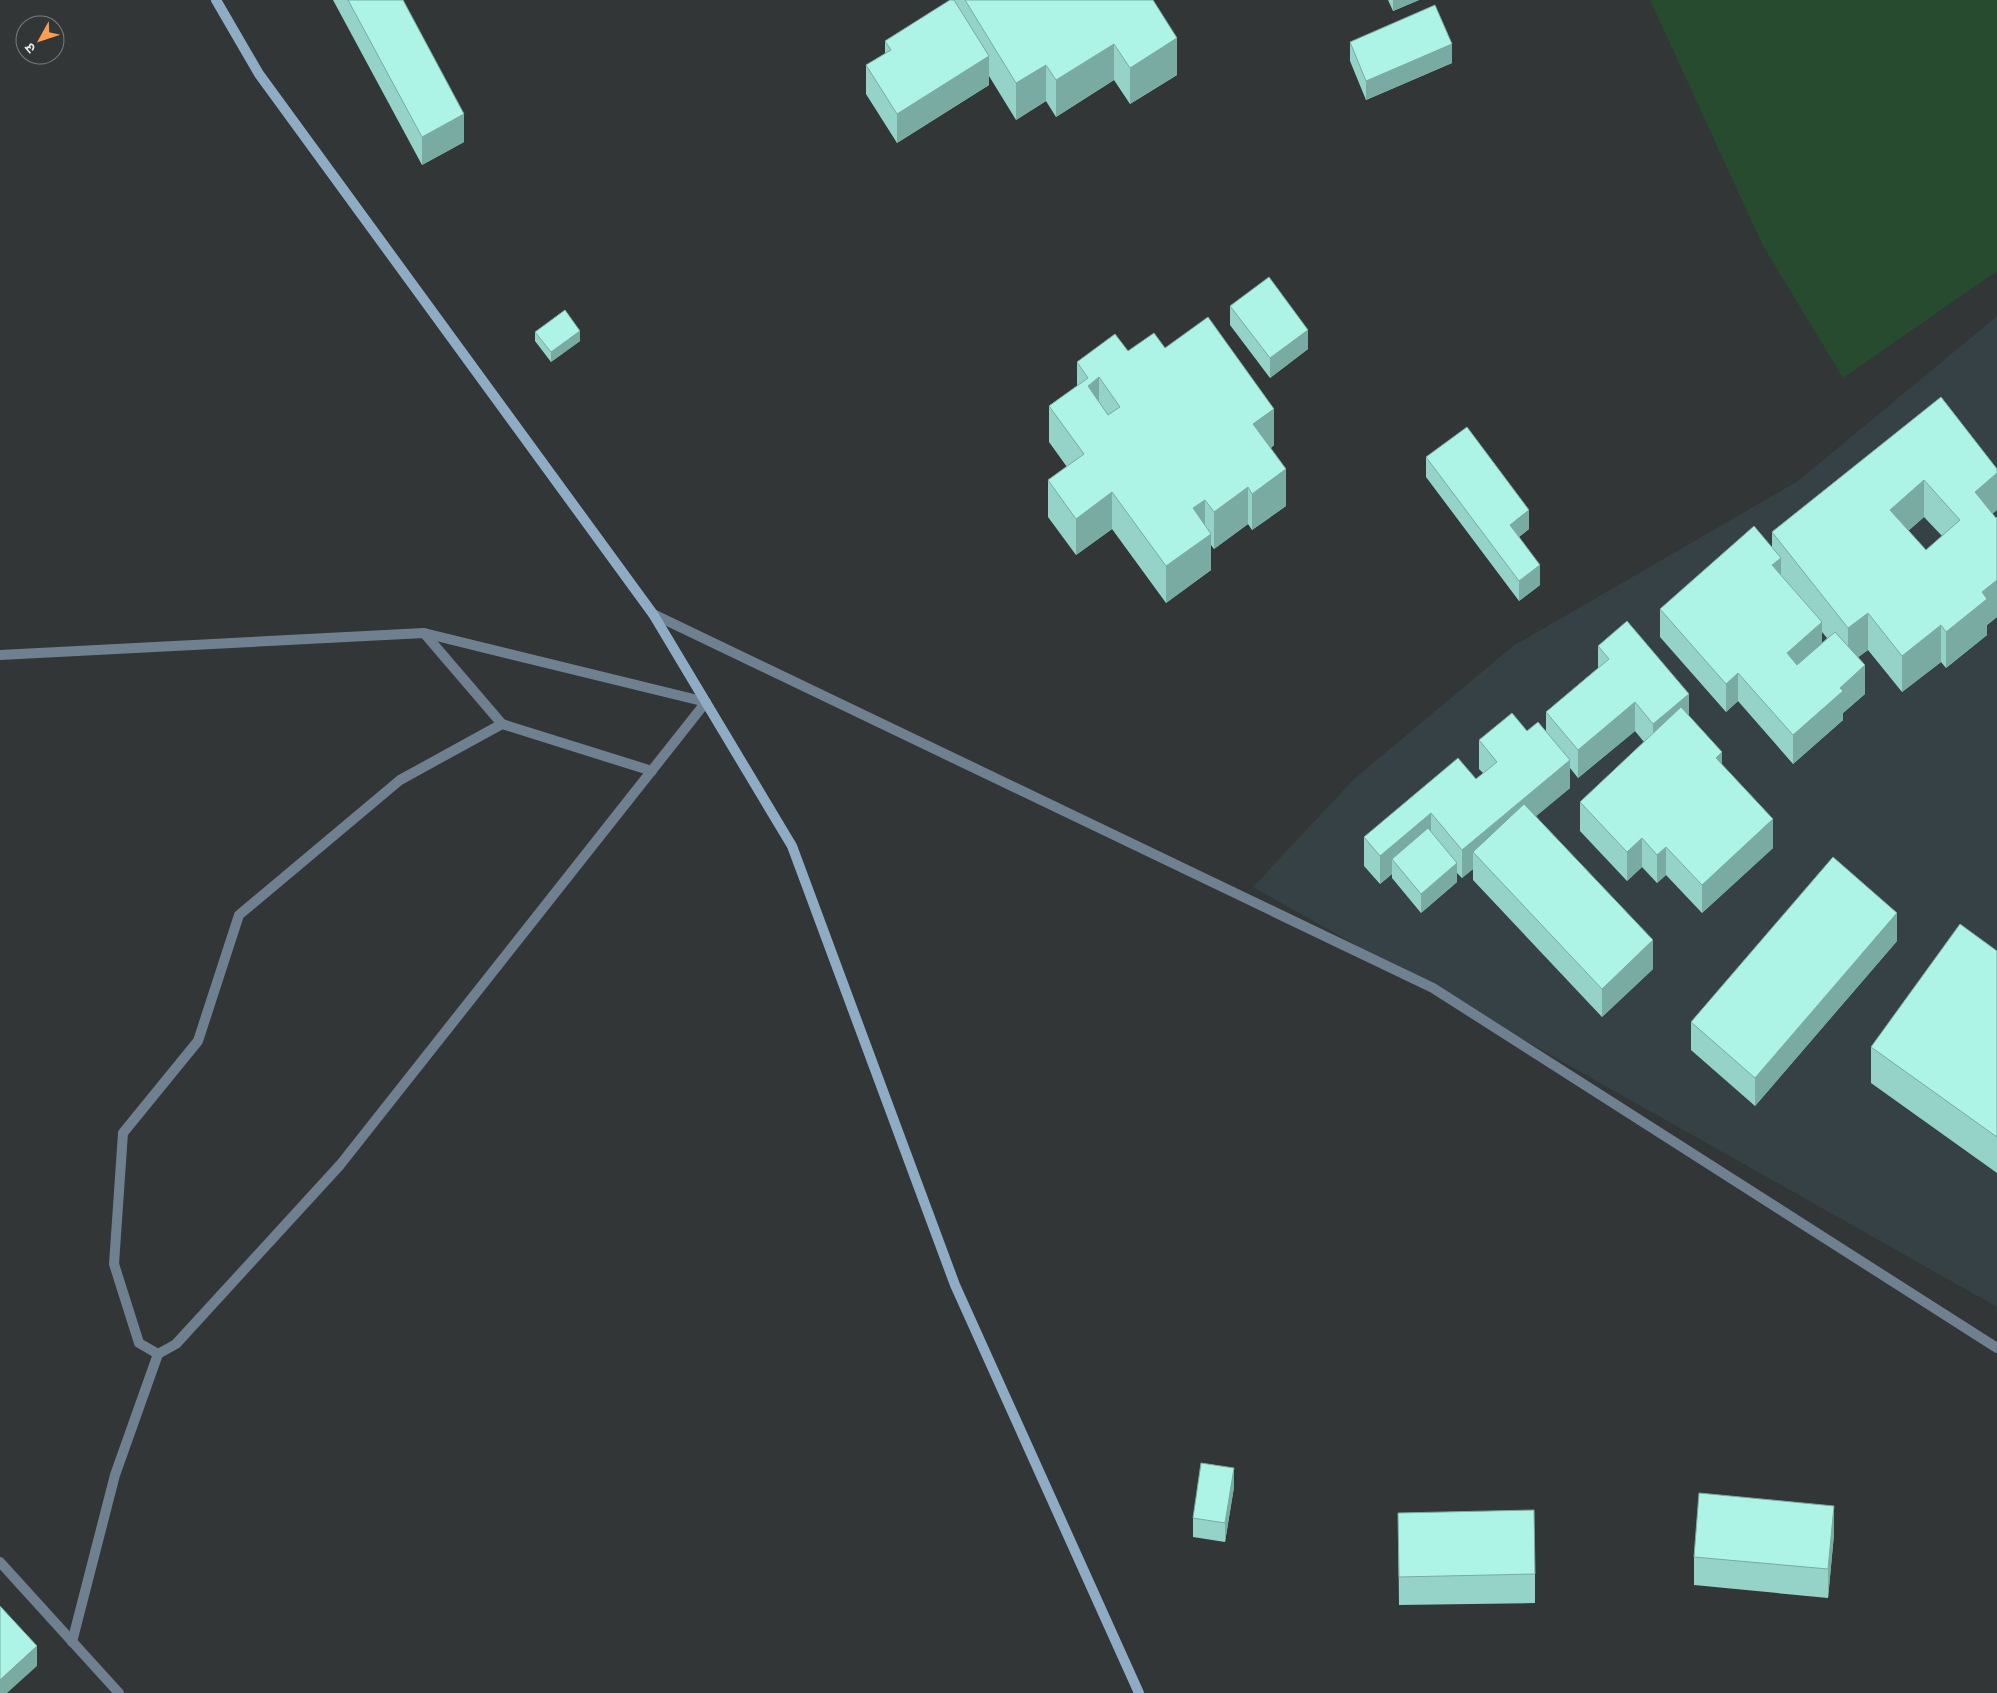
<svg xmlns="http://www.w3.org/2000/svg" width="1997" height="1693" viewBox="0 0 1997 1693" font-family="'PT Sans Narrow','Noto Sans Devanagari',sans-serif">
<style>
.built{fill:#354144}
.green{fill:#264b2f}
.lines{fill:none;stroke-linecap:round;stroke-linejoin:round}
.street{stroke:#6f8191;stroke-width:10}
.secondary{stroke:#8facc5;stroke-width:10}
.wall{fill:#95d2c7;fill-rule:evenodd}
.shaded-wall{fill:#79aba2}
.building{fill:#adf4e7;stroke:#79aba2;fill-rule:evenodd}
</style>
<rect width="100%" height="100%" fill="#323637"/>
<path class="built" d="M1997,316V1307L1253,887L1354,779L1513,646L1798,481Z"/>
<path class="green" d="M1650,0H1997V271L1843,378L1762,244Z"/>
<g class="lines">
<g class="street">
<path d="M653,614L1433,988L1997,1348"/>
<path d="M424,633L502,724"/>
<path d="M0,655L424,633L706,702L340,1165L176,1344L158,1354L139,1343L114,1264L123,1133L198,1041L239,915L400,780L502,724L652,771"/>
<path d="M0,1562L119,1693"/>
<path d="M72,1642L115,1475L158,1354"/>
</g>
<path class="secondary" d="M216,0L259,74L653,614L792,846L955,1285L1139,1693"/>
</g>
<g class="wall">
<path d="M333,0H403L464,142L422,165Z"/>
<path d="M950,0H1153L1177,75L1130,104L1114,80L1056,117L1046,101L1016,120L989,76V85L897,143L866,94V65L885,54V41Z"/>
<path d="M1388,0H1419L1393,11Z"/>
<path d="M1350,42L1452,63L1366,100L1350,61Z"/>
<path d="M1230,306L1308,349L1270,378L1230,325Z"/>
<path d="M535,332L580,341L551,362L535,341Z"/>
<path d="M1165,348L1274,445L1271,448L1286,506L1252,530L1248,524L1214,549L1211,545V570L1166,603L1112,529L1076,555L1048,517V480L1067,467L1049,442V406L1077,386V362L1128,351Z"/>
<path d="M1941,397L1997,469V510L1992,514L1996,518L1997,517V617L1987,625V635L1946,668L1941,662L1902,692L1868,650L1858,657L1865,694L1843,713V720L1793,764L1738,701L1726,712L1660,637V609L1772,547V532ZM1924,517L1942,536L1926,550L1908,531ZM1822,632L1827,638L1822,643Z"/>
<path d="M1426,457L1529,529L1519,537L1540,585L1519,601L1426,477Z"/>
<path d="M1598,646L1689,716L1722,765L1773,848L1702,913L1666,875L1657,883L1642,867L1627,881L1580,831V802L1644,742L1635,731L1578,778L1570,768V788L1536,816L1653,969L1602,1017L1473,880V869L1462,878L1457,873V882L1421,913L1392,878V874L1380,884L1364,866V837L1476,779L1483,773L1479,769V740L1527,731H1546V712L1598,668Z"/>
<path d="M1897,941L1755,1106L1691,1050V1022Z"/>
<path d="M1997,951V1173L1871,1083V1047Z"/>
<path d="M1234,1487L1225,1542L1193,1537V1518Z"/>
<path d="M1398,1513L1535,1574V1603L1399,1605Z"/>
<path d="M1834,1534L1828,1598L1694,1585V1557Z"/>
</g>
<g class="shaded-wall">
<path d="M1393,0H1419L1393,11Z"/>
<path d="M1177,38V75L1130,104V68Z"/>
<path d="M1114,44V80L1056,117V80Z"/>
<path d="M1452,44V63L1366,100V81Z"/>
<path d="M989,56V85L897,143V114Z"/>
<path d="M1046,65V101L1016,120V83Z"/>
<path d="M464,114V142L422,165V137Z"/>
<path d="M1308,330V349L1270,378V358Z"/>
<path d="M580,331V341L551,362V352Z"/>
<path d="M1099,377V414L1088,386Z"/>
<path d="M1274,409V445L1253,460V424Z"/>
<path d="M1286,469V506L1252,530V494Z"/>
<path d="M1997,473V510L1975,528V492Z"/>
<path d="M1924,480V517L1890,547V510Z"/>
<path d="M1248,487V524L1214,549V512Z"/>
<path d="M1112,492V529L1076,555V519Z"/>
<path d="M1205,500V537L1193,508Z"/>
<path d="M1529,510V529L1510,544V525Z"/>
<path d="M1211,534V570L1166,603V566Z"/>
<path d="M1781,558V586L1772,565Z"/>
<path d="M1540,565V585L1519,601V581Z"/>
<path d="M1997,580V617L1987,625V635L1946,668V632L1982,592Z"/>
<path d="M1868,613V650L1848,665V628Z"/>
<path d="M1822,622V650L1787,681V653Z"/>
<path d="M1941,625V662L1902,692V656Z"/>
<path d="M1865,665V694L1843,713V720L1793,764V735L1840,688Z"/>
<path d="M1738,673V701L1726,712V684Z"/>
<path d="M1689,694V722L1653,752V724Z"/>
<path d="M1635,702V731L1578,778V750Z"/>
<path d="M1722,752V780L1716,758Z"/>
<path d="M1570,760V788L1482,861L1473,852V869L1462,878V850Z"/>
<path d="M1431,813V841L1392,859V874L1380,884V856Z"/>
<path d="M1773,819V848L1702,913V885Z"/>
<path d="M1642,838V867L1627,881V852Z"/>
<path d="M1666,847V875L1657,883V855Z"/>
<path d="M1457,863V882L1421,913V894Z"/>
<path d="M1897,913V941L1755,1106V1078Z"/>
<path d="M1653,940V969L1602,1017V989Z"/>
<path d="M1234,1468V1487L1225,1542V1523Z"/>
<path d="M1834,1506V1534L1828,1598V1569Z"/>
<path d="M37,1646V1666L7,1693H0V1680Z"/>
</g>
<g class="building">
<path d="M348,0H403L464,114L422,137Z"/>
<path d="M950,0H954L989,56L897,114L866,65L891,50L885,41Z"/>
<path d="M965,0H1153L1177,38L1130,68L1114,44L1056,80L1046,65L1016,83Z"/>
<path d="M1435,5L1452,44L1366,81L1350,42Z"/>
<path d="M1269,277L1308,330L1270,358L1230,306Z"/>
<path d="M565,310L580,331L551,352L535,332Z"/>
<path d="M1208,317L1274,409L1253,424L1286,469L1252,494L1248,487L1214,512L1205,500L1193,508L1211,534L1166,566L1112,492L1076,519L1048,480L1084,454L1049,406L1088,378L1077,362L1115,334L1128,351L1154,333L1165,348ZM1099,377L1120,407L1108,415L1088,386Z"/>
<path d="M1941,397L1997,469V473L1975,492L1996,518L1997,517V580L1982,592L1987,599L1946,632L1941,625L1902,656L1868,613L1848,628L1772,532ZM1924,480L1960,520L1926,550L1890,510Z"/>
<path d="M1467,427L1529,510L1510,525L1540,565L1519,581L1426,457Z"/>
<path d="M1754,526L1781,558L1772,565L1822,622L1787,653L1797,665L1835,632L1865,665L1840,688L1843,691L1793,735L1738,673L1726,684L1660,609Z"/>
<path d="M1627,621L1689,694L1653,724L1635,702L1578,750L1546,712L1609,659L1598,646Z"/>
<path d="M1681,707L1722,752L1716,758L1773,819L1702,885L1666,847L1657,855L1642,838L1627,852L1580,802Z"/>
<path d="M1512,713L1527,731L1538,722L1570,760L1462,850L1431,813L1380,856L1364,837L1458,758L1476,779L1497,762L1479,740Z"/>
<path d="M1524,804L1653,940L1602,989L1473,852Z"/>
<path d="M1428,828L1457,863L1421,894L1392,859Z"/>
<path d="M1833,857L1897,913L1755,1078L1691,1022Z"/>
<path d="M1960,924L1997,951V1137L1871,1047Z"/>
<path d="M1201,1463L1234,1468L1225,1523L1193,1518Z"/>
<path d="M1699,1493L1834,1506L1828,1569L1694,1557Z"/>
<path d="M1534,1510L1535,1574L1399,1577L1398,1513Z"/>
<path d="M0,1606L37,1646L0,1680Z"/>
</g>
<g transform="translate(40 40) rotate(230)"><circle r="24" fill="#323637" stroke="#7a7d7e"/>
<path d="M0-4L9 19L0 12L-9 19Z" fill="#fd9c55"/>
<text y="-8" font-size="14" font-weight="bold" text-anchor="middle" fill="#e5e8e8">उ</text>
</g>
</svg>
